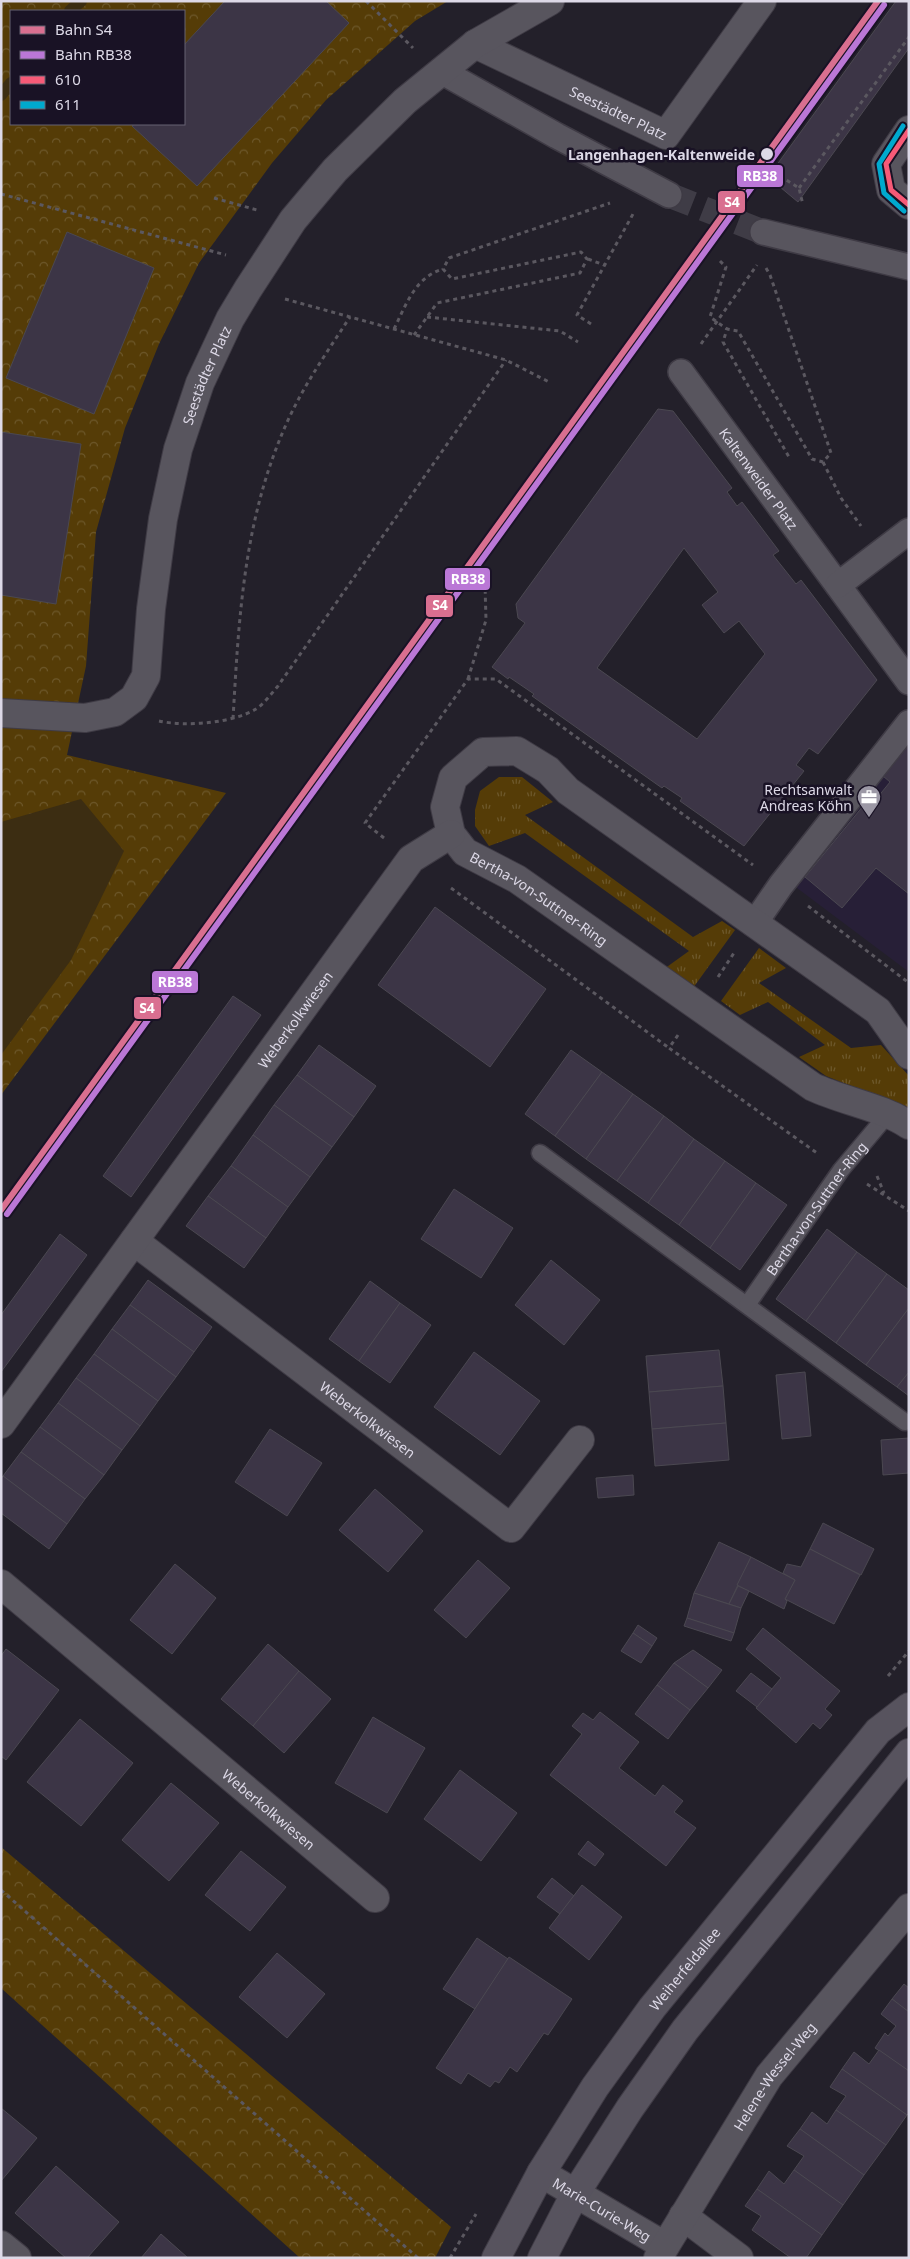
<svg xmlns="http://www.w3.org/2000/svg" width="910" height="2259" viewBox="0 0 910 2259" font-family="'Noto Sans',sans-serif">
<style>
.built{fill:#271f37}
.grass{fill:url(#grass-tufts)}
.park{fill:url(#park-crowns);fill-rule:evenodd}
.water{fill:#3c2d12}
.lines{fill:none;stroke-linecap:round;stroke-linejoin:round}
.stream{stroke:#3c2d12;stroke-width:12}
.building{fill:#3c3546;stroke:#4b4851;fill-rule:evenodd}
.pedestrian-tunnel{stroke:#3f3c46;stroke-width:25;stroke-dasharray:25 12;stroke-linecap:butt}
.service-casing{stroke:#3f3b45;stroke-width:19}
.pedestrian-casing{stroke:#3f3b45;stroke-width:28}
.minor-casing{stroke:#3f3b45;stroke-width:30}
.secondary-casing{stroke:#3f3b45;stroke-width:30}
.path{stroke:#5b5860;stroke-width:3;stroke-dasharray:4 4;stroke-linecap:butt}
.service{stroke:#58555e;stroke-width:16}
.pedestrian{stroke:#58555e;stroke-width:25}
.minor{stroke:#58555e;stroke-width:28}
.secondary{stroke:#57535e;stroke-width:28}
.bus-1-casing{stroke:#191225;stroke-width:9}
.bus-2-casing{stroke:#191225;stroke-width:9}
.bus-1{stroke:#f75a77;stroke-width:5}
.bus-2{stroke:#00a9ce;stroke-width:5}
.rail-1-casing{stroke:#191225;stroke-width:10}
.rail-2-casing{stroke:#191225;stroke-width:10}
.rail-1{stroke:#d96f90;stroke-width:6}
.rail-2{stroke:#ba77d6;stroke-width:6}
.stop-dot{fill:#ddd9e7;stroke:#191225;stroke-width:2}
.labels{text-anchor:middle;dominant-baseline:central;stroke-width:5;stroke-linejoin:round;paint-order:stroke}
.street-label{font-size:14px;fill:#ddd9e7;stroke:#191225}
.stop-label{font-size:14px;font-weight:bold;fill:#ddd9e7;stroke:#191225;text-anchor:end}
.poi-label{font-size:14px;fill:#ddd9e7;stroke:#191225;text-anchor:end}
.line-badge{stroke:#191225;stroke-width:2}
.badge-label{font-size:14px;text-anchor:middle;font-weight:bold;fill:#fff}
</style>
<defs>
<pattern id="grass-tufts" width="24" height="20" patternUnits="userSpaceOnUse" patternTransform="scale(1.25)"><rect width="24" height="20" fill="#553c07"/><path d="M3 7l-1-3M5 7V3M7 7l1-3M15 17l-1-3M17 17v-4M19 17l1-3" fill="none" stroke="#6d582b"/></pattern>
<pattern id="park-crowns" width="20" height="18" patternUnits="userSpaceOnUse" patternTransform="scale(1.25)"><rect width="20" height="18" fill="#553c07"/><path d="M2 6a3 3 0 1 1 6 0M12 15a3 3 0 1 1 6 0" fill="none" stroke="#6d582b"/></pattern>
</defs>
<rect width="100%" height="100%" fill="#23202a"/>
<path class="built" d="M909,740V972L793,885Z"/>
<g class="grass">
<path d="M499,777H522L553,802L525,815L693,937L722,921L735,930L693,988L664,969L689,951L525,833L489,846L475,826V810L480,791Z"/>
<path d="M759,948L786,968L759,983L851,1048L881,1045L909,1076V1109L826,1076L799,1057L825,1045L768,1002L740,1015L721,1001Z"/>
</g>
<g class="park">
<path d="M1,1H448L415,21L326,100L272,163L199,263L159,344L125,428L96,532L86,666L67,755L226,793L1,1095ZM11,11H184V124H11Z"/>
<path d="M1,1847L451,2227L435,2258H300L1,1988Z"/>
</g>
<path class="water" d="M81,799L124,851L71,960L1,1055V822Z"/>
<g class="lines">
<g class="stream">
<path d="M70,11L81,1"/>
<path d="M1,95L11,83"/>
</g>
</g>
<g class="building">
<path d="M225,1H326L349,23L197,186L132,126L135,124H184V45Z"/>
<path d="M896,1H909V48L798,202L768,177Z"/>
<path d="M67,232L154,268L94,414L6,378Z"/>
<path d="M658,409L673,411L732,488L727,492L737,506L742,502L779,551L773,555L796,584L801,580L877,680L818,754L809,748L796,765L804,771L744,846L680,801L682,798L664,786L662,788L532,696L534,694L509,677L508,679L492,667L525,623L518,618L516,604ZM684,548L718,592L702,605L724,633L739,621L765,654L697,739L597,668Z"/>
<path d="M1,432L81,444L56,604L1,595Z"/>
<path d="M909,744V894L876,868L842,908L805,877L868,800L873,803L890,782L883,776Z"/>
<path d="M435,907L546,989L490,1067L378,985Z"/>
<path d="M233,996L261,1015L131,1197L103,1176Z"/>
<path d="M319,1045L376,1086L354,1117L297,1075Z"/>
<path d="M571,1050L602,1072L555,1136L525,1114Z"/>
<path d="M602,1072L633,1094L586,1159L555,1136Z"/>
<path d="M297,1075L354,1117L332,1147L274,1105Z"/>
<path d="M633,1094L664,1116L617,1181L586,1159Z"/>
<path d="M274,1105L332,1147L310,1177L253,1135Z"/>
<path d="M664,1116L694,1139L648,1203L617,1181Z"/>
<path d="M253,1135L310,1177L288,1207L231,1166Z"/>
<path d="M694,1139L725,1161L679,1225L648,1203Z"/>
<path d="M725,1161L756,1183L710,1248L679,1225Z"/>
<path d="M231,1166L288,1207L266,1238L208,1196Z"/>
<path d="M756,1183L787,1205L740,1270L710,1248Z"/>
<path d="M454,1189L513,1228L481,1278L421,1239Z"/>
<path d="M208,1196L266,1238L244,1268L186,1226Z"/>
<path d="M827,1229L857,1252L806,1321L776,1299Z"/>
<path d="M60,1234L87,1255L1,1372V1315Z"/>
<path d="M857,1252L887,1274L836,1343L806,1321Z"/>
<path d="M551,1260L600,1300L564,1345L515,1305Z"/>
<path d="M887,1274L909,1290V1308L866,1365L836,1343Z"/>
<path d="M148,1280L212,1327L194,1352L130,1305Z"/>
<path d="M370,1281L400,1303L359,1361L329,1339Z"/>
<path d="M400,1303L431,1325L390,1383L359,1361Z"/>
<path d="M130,1305L194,1352L176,1377L112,1329Z"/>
<path d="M909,1308V1372L897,1387L866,1365Z"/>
<path d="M112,1329L176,1377L158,1401L94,1354Z"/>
<path d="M719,1350L723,1386L649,1392L646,1356Z"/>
<path d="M474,1352L540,1401L500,1455L434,1407Z"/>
<path d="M94,1354L158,1401L140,1426L76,1378Z"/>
<path d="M805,1372L811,1436L782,1439L776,1375Z"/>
<path d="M909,1372V1396L897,1387Z"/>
<path d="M76,1378L140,1426L122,1450L58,1403Z"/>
<path d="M723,1386L726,1423L652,1429L649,1392Z"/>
<path d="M58,1403L122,1450L104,1475L40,1427Z"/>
<path d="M726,1423L729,1460L655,1466L652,1429Z"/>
<path d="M40,1427L104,1475L85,1499L21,1452Z"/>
<path d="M270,1429L322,1463L287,1516L235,1482Z"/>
<path d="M909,1438V1473L883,1475L881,1440Z"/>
<path d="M21,1452L85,1499L67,1524L3,1476Z"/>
<path d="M633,1475L634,1495L598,1498L596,1478Z"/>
<path d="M3,1476L67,1524L49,1549L1,1513V1479Z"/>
<path d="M375,1489L423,1531L388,1572L339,1530Z"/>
<path d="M823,1523L874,1549L861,1575L810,1549Z"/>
<path d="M719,1542L751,1557L729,1604L694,1593Z"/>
<path d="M810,1549L860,1575L834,1624L785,1599L795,1580L783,1573L787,1564L801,1567Z"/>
<path d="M751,1557L795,1580L785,1599L787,1601L784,1609L737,1585Z"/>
<path d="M478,1560L510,1588L466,1638L434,1610Z"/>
<path d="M175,1564L216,1598L172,1654L130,1620Z"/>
<path d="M738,1586L749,1591L741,1608L729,1604Z"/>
<path d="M694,1593L741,1608L734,1633L687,1618Z"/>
<path d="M687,1618L734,1633L731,1641L684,1626Z"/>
<path d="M638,1625L657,1638L652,1646L633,1633Z"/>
<path d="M763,1628L840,1691L825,1709L832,1715L820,1729L813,1723L796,1743L756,1708L781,1678L746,1649Z"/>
<path d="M633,1633L652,1646L641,1663L621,1651Z"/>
<path d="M268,1644L299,1671L253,1726L221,1699Z"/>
<path d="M6,1649L59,1690L6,1760L1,1756V1656Z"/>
<path d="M693,1650L722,1670L708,1688L674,1663Z"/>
<path d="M674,1663L708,1688L690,1710L657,1685Z"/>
<path d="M299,1671L331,1699L284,1753L253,1726Z"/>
<path d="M751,1673L772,1689L757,1707L736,1691Z"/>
<path d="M657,1685L690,1710L668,1739L635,1714Z"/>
<path d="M600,1712L639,1742L619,1768L655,1796L663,1785L683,1801L674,1812L696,1828L666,1866L550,1775L582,1734L572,1726L583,1713L593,1720Z"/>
<path d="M373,1717L425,1748L387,1813L335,1783Z"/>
<path d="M80,1719L133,1763L81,1826L27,1782Z"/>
<path d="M460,1770L517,1813L481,1861L424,1819Z"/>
<path d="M171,1783L219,1823L169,1881L122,1840Z"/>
<path d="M588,1841L604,1854L595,1866L578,1854Z"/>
<path d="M241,1851L286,1887L250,1931L205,1895Z"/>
<path d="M552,1878L574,1896L560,1914L537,1897Z"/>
<path d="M582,1885L622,1917L589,1960L549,1928Z"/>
<path d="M477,1938L508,1959L475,2009L443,1989Z"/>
<path d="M277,1953L325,1994L287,2038L239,1997Z"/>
<path d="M509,1957L572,1999L548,2035L544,2033L517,2072L510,2067L499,2083L495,2081L490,2087L468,2073L461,2084L436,2068Z"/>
<path d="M904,1984L909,1988V2012L892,1999Z"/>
<path d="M892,1999L909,2012V2071L875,2048L885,2033L888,2036L896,2026L881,2014Z"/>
<path d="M879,2050L909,2071V2113L907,2115L842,2069L854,2052L869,2064Z"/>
<path d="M842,2069L907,2115L886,2145L836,2110L846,2096L830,2087Z"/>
<path d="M1,2108L37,2138L1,2181Z"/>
<path d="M836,2110L886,2145L864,2175L800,2129L812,2112L827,2124Z"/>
<path d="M800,2129L864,2175L843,2205L794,2170L804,2156L787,2146Z"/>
<path d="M56,2166L119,2222L87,2258H66L15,2213Z"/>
<path d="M794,2170L843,2205L822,2235L757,2189L769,2171L784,2184Z"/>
<path d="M757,2189L822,2235L806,2258H791L752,2230L761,2216L745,2206Z"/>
<path d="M161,2234L188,2258H141Z"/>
</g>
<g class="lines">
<path class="pedestrian-tunnel" d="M669,195L763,232"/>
<g class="service-casing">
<g id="service">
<path d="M540,1153L905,1422"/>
<path id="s1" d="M747,1305L841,1170L888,1114"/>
</g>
</g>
<g class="pedestrian-casing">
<g id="pedestrian">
<path d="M441,71L557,136L669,195"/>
<path d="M763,232L909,267"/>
<path id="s2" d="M681,372L909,682"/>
<path d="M838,585L909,531"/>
<path d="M754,924L781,885L909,723"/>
</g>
</g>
<g class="minor-casing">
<g id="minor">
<path id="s3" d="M475,44L666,135L762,1"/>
<path d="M909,130L886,164L891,190L909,205"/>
<path id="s4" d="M1,713L85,718L115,712L134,698L146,676L151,609L163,519L178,449L200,383L230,319L248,289L293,220L335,170L405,101L475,44L550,1"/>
<path id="s5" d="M909,1055L878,1011L568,791L548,770L517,751L483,752L453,778L445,807L451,834L465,852L517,879L813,1087C843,1101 882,1107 909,1125"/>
<path id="s6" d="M134,1241L511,1528L580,1440"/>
<path id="s7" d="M1,1424L411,859L451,834"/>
<path id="s8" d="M1,1584L375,1898"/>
<path id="s9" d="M541,2173L665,2246"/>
<path d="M683,2216L739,2258"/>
<path d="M1,2245L17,2258"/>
<path id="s10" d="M658,2258L769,2076L909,1908"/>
</g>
</g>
<g class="secondary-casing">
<g id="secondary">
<path id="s11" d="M496,2258L541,2173L595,2087L652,2008L878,1731L909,1707"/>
<path d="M542,2258L575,2194L630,2108L685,2030L909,1753"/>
</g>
</g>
<g class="path">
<path d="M366,1L413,48"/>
<path d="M780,176L799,188L803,205"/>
<path d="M799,188L909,37"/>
<path d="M1,194L226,255"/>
<path d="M214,198L257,210"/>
<path d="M588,259L604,265"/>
<path d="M720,261L726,267L710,317L727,329"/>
<path d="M766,268L770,275L831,453L823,462L812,459L738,331L727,329L723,342L789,457"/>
<path d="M285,299L506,360L551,383"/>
<path d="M427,317L560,331L578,342"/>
<path d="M591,324L577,315L633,214"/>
<path d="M394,329C406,305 415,277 443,269"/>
<path d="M414,335L437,303L580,273L587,259L581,252L452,279L443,269L449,258L610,203"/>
<path d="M701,344L757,265"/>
<path d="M823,462L841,498L861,526"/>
<path d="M468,679L486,620L485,585"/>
<path d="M233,719C239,614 244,515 289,418C306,382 329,349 350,317"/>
<path d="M159,721C186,727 233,723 256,709C264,704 271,694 278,686L506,360"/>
<path d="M384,838L365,823L468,679H496L753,865"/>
<path d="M451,888L669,1048"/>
<path d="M808,906L909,983"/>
<path d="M718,977L734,953"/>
<path d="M678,1035L669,1048L817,1153"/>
<path d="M877,1176L884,1193"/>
<path d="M867,1184L909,1211"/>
<path d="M888,1676L909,1651"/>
<path d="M1,1890L418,2258"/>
<path d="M450,2258L476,2214"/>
</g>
<use href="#service" class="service"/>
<use href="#pedestrian" class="pedestrian"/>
<use href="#minor" class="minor"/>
<use href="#secondary" class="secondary"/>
<g class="bus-1-casing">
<path id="bus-1" d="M909,130L886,164L891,190L909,205"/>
</g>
<g class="bus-2-casing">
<path id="bus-2" d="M903,126L879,164L884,193L904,211"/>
</g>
<use href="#bus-1" class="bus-1"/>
<use href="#bus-2" class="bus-2"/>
<g class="rail-1-casing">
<path id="rail-1" d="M1,1210L878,1"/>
</g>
<g class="rail-2-casing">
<path id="rail-2" d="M7,1214L884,5"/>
</g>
<use href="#rail-1" class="rail-1"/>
<use href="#rail-2" class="rail-2"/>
</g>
<defs>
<g id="office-pin" transform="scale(1.25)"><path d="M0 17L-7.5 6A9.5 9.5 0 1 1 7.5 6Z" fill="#9c98a5" stroke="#191225"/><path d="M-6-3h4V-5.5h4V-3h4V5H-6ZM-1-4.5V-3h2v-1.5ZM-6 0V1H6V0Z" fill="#fff"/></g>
</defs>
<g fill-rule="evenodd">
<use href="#office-pin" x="869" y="797"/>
</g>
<circle class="stop-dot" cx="767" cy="154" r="7"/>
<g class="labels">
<g class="street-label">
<text stroke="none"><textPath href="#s3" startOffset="159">Seestädter Platz</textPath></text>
<text stroke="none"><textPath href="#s4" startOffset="472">Seestädter Platz</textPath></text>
<text stroke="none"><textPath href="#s2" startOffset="132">Kaltenweider Platz</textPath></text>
<text stroke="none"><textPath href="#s5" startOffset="741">Bertha-von-Suttner-Ring</textPath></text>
<text stroke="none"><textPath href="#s7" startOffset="500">Weberkolkwiesen</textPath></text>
<text stroke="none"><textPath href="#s1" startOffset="119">Bertha-von-Suttner-Ring</textPath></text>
<text stroke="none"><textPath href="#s6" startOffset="294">Weberkolkwiesen</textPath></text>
<text stroke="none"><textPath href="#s8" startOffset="350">Weberkolkwiesen</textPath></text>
<text stroke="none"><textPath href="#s11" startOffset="346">Weiherfeldallee</textPath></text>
<text stroke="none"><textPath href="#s10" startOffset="216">Helene-Wessel-Weg</textPath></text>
<text stroke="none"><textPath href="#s9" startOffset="71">Marie-Curie-Weg</textPath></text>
</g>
<g class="stop-label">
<text x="755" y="154">Langenhagen-Kaltenweide</text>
</g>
<g class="poi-label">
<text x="852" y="789">Rechtsanwalt<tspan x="852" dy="16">Andreas Köhn</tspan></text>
</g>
</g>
<g class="line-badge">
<rect x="736" y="164" width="48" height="24" rx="5" fill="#ba77d6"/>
<rect x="717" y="190" width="29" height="24" rx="5" fill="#d96f90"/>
<rect x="444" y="567" width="47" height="24" rx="5" fill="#ba77d6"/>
<rect x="425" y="594" width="29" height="24" rx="5" fill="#d96f90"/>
<rect x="151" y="970" width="48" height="24" rx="5" fill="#ba77d6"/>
<rect x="133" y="996" width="29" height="24" rx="5" fill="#d96f90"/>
</g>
<g class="badge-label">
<text x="760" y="181">RB38</text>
<text x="732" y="207">S4</text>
<text x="468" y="584">RB38</text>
<text x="440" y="610">S4</text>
<text x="175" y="987">RB38</text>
<text x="147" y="1013">S4</text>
</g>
<rect width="910" height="2259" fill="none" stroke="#ddd9e7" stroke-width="5"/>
<rect x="10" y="10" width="175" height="115" fill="#191225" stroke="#676273"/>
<rect x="20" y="26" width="25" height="8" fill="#d96f90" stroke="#676273"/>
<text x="55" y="35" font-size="15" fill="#ddd9e7">Bahn S4</text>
<rect x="20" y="51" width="25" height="8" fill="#ba77d6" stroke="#676273"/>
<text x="55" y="60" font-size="15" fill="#ddd9e7">Bahn RB38</text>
<rect x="20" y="76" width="25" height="8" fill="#f75a77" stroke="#676273"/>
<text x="55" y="85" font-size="15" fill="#ddd9e7">610</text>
<rect x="20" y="101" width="25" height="8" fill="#00a9ce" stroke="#676273"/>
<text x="55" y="110" font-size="15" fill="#ddd9e7">611</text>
</svg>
